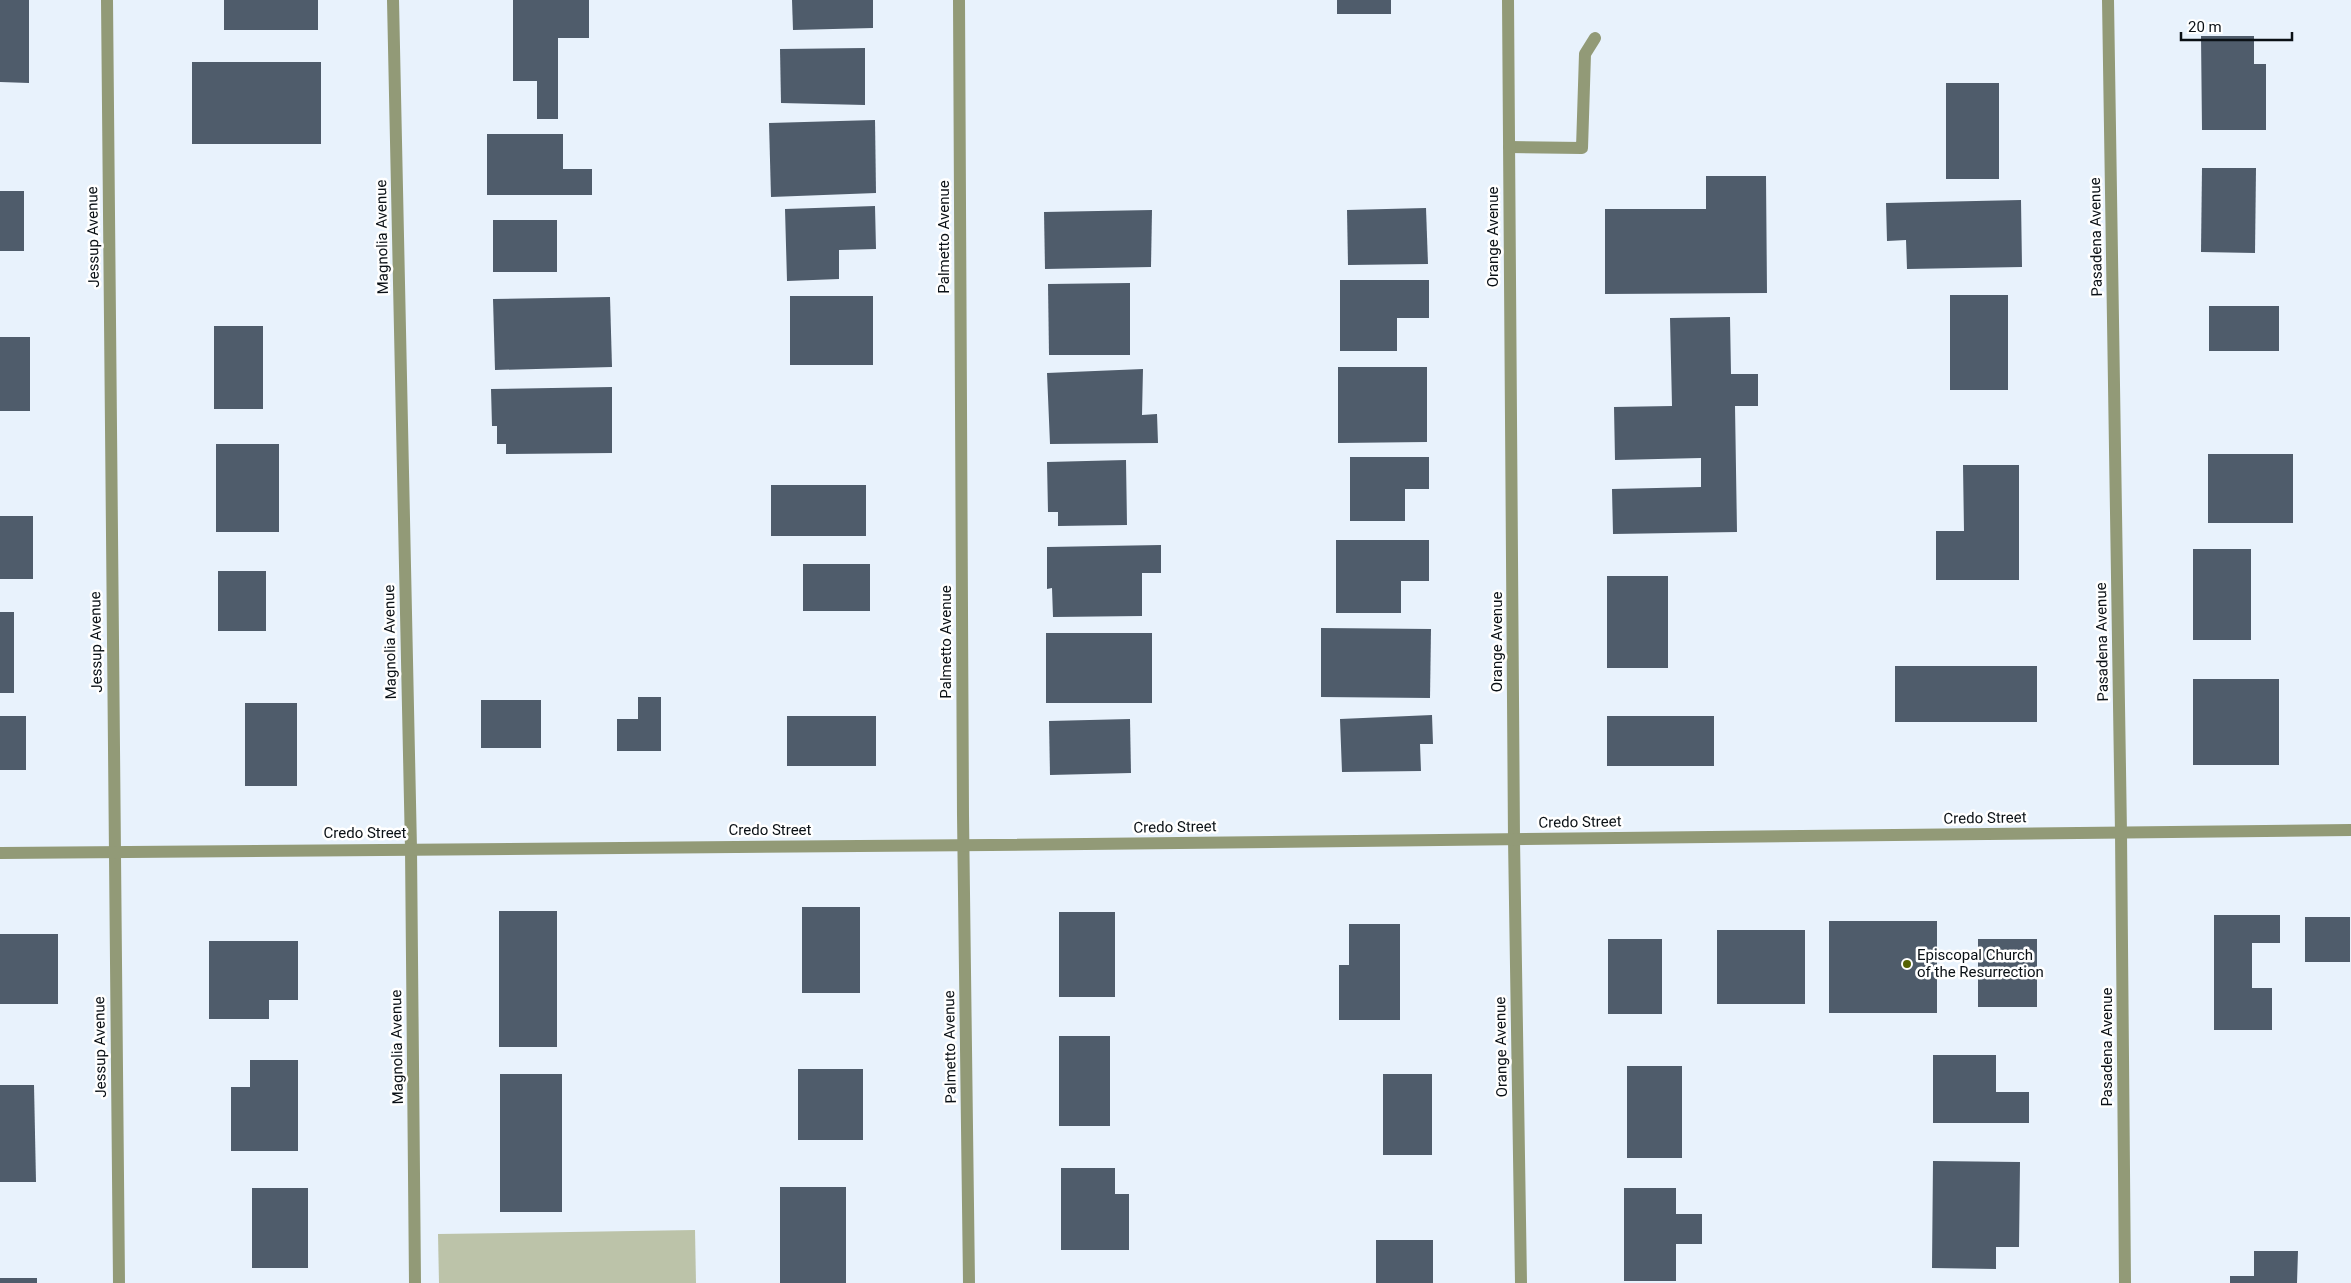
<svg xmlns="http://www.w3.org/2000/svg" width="2351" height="1283" viewBox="0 0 2351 1283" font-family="Roboto,sans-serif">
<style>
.green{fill:#bcc3a9}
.building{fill:#4f5c6b}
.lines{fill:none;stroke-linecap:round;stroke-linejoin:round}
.service{stroke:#929a77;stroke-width:12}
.minor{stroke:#929a77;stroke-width:12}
.poi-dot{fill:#556203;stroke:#fff;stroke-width:2}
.labels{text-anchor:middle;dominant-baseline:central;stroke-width:5;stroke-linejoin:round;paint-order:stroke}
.street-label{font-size:15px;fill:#0a1015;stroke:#fff}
.poi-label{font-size:15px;fill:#0a1015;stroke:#fff;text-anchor:start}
</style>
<rect width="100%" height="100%" fill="#e8f2fc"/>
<path class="green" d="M695,1230L696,1283H439L438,1234Z"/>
<g class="building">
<path d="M0,0H29V83L0,82Z"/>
<rect x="224" y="0" width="94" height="30"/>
<path d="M513,0H589V38H558V119H537V81H513Z"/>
<path d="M792,0H873V28L793,30Z"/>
<rect x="1337" y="0" width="54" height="14"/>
<path d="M2201,36H2254V64H2266V130H2202Z"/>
<path d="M865,48V105L781,103L780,49Z"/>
<rect x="192" y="62" width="129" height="82"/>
<rect x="1946" y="83" width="53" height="96"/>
<path d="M875,120L876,193L771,197L769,123Z"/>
<path d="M487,134H563V169H592V195H487Z"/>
<path d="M2202,168H2256L2255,253L2201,252Z"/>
<path d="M1706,176H1766L1767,293L1605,294V209H1706Z"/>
<rect x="0" y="191" width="24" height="60"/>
<path d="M2021,200L2022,267L1907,269L1906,240L1887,241L1886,203Z"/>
<path d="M875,206L876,249L839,250V279L787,281L785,209Z"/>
<path d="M1426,208L1428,264L1348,265L1347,210Z"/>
<path d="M1152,210L1151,267L1045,269L1044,212Z"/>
<rect x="493" y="220" width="64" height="52"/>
<path d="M1340,280H1429V318H1397V351H1340Z"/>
<path d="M1130,283V355H1049L1048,284Z"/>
<rect x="1950" y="295" width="58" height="95"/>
<rect x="790" y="296" width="83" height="69"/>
<path d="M610,297L612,367L495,370L493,299Z"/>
<rect x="2209" y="306" width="70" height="45"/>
<path d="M1730,317L1731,374H1758V406H1735L1737,532L1613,534L1612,489L1701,487V458L1615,460L1614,407L1672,406L1670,318Z"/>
<rect x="214" y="326" width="49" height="83"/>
<rect x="0" y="337" width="30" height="74"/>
<path d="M1338,367H1427V442L1338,443Z"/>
<path d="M1143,369L1142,415L1157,414L1158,443L1050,444L1047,373Z"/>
<path d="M612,387V453L506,454V444H497V426H492L491,389Z"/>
<rect x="216" y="444" width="63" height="88"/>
<rect x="2208" y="454" width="85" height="69"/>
<path d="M1350,457H1429V489H1405V521H1350Z"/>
<path d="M1126,460L1127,525L1058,526V512H1048L1047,462Z"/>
<path d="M1963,465H2019V580H1936V531H1964Z"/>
<rect x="771" y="485" width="95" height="51"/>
<rect x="0" y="516" width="33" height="63"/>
<path d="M1336,540H1429V581H1401V613H1336Z"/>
<path d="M1161,545V573H1142V616L1053,617L1052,588L1047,589V547Z"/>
<rect x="2193" y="549" width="58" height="91"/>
<rect x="803" y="564" width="67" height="47"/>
<rect x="218" y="571" width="48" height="60"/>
<rect x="1607" y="576" width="61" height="92"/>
<rect x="0" y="612" width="14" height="81"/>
<path d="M1321,628L1431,629L1430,698L1321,697Z"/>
<rect x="1046" y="633" width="106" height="70"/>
<rect x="1895" y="666" width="142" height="56"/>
<rect x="2193" y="679" width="86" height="86"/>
<path d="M638,697H661V751H617V719H638Z"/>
<rect x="481" y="700" width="60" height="48"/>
<rect x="245" y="703" width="52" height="83"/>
<path d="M1432,715L1433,744H1420L1421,771L1342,772L1340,719Z"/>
<rect x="0" y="716" width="26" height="54"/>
<rect x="787" y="716" width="89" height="50"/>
<rect x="1607" y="716" width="107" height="50"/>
<path d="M1130,719L1131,773L1050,775L1049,721Z"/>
<rect x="802" y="907" width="58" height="86"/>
<rect x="499" y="911" width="58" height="136"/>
<rect x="1059" y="912" width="56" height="85"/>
<path d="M2214,915H2280V943H2252V988H2272V1030H2214Z"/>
<rect x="2305" y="917" width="45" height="45"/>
<rect x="1829" y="921" width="108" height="92"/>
<path d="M1349,924H1400V1020H1339V965H1349Z"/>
<rect x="1717" y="930" width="88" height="74"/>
<rect x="0" y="934" width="58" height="70"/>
<rect x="1608" y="939" width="54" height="75"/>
<rect x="1978" y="939" width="59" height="68"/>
<path d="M209,941H298V1000H269V1019H209Z"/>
<rect x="1059" y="1036" width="51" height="90"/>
<path d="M1933,1055H1996V1092H2029V1123H1933Z"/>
<path d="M250,1060H298V1151H231V1087H250Z"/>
<rect x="1627" y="1066" width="55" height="92"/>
<rect x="798" y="1069" width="65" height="71"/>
<rect x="500" y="1074" width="62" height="138"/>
<rect x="1383" y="1074" width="49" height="81"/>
<path d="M0,1085H34L36,1182H0Z"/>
<path d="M1933,1161L2020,1162L2019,1247H1996V1269L1932,1268Z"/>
<path d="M1061,1168H1115V1194H1129V1250H1061Z"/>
<rect x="780" y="1187" width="66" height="96"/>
<rect x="252" y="1188" width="56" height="80"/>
<path d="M1624,1188H1676V1214H1702V1244H1676V1281H1624Z"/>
<rect x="1376" y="1240" width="57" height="43"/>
<path d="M2254,1251H2298L2297,1283H2230V1276H2254Z"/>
<rect x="0" y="1278" width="37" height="5"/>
</g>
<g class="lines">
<path class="service" d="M1509,147L1582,148L1585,54L1595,38"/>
<g class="minor">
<path d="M107,0L119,1283"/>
<path d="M393,0L411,849L415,1283"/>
<path d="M959,0L963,815L969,1283"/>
<path d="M1508,0L1514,839L1521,1283"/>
<path d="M2108,0L2121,833L2125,1283"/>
<path d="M0,853L990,845L2351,830"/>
</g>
</g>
<circle class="poi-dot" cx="1907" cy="964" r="5"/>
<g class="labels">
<g class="street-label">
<text transform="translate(93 237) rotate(-91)">Jessup Avenue</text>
<text transform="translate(382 237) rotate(-91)">Magnolia Avenue</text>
<text transform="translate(944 237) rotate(-90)">Palmetto Avenue</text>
<text transform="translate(1493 237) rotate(-90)">Orange Avenue</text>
<text transform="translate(2096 237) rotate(-91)">Pasadena Avenue</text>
<text transform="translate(96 642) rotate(-91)">Jessup Avenue</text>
<text transform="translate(390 642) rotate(-91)">Magnolia Avenue</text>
<text transform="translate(946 642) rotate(-90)">Palmetto Avenue</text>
<text transform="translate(1497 642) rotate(-90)">Orange Avenue</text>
<text transform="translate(2102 642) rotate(-91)">Pasadena Avenue</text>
<text transform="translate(1985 818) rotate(-1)">Credo Street</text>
<text transform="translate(1580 822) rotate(-1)">Credo Street</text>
<text transform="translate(1175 827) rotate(-1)">Credo Street</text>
<text x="770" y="830">Credo Street</text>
<text x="365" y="833">Credo Street</text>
<text transform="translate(100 1047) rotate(-91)">Jessup Avenue</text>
<text transform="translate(397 1047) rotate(-91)">Magnolia Avenue</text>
<text transform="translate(950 1047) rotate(-91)">Palmetto Avenue</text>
<text transform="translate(1501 1047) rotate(-91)">Orange Avenue</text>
<text transform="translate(2107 1047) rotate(-90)">Pasadena Avenue</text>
</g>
<g class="poi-label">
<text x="1917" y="955">Episcopal Church<tspan x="1917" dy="17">of the Resurrection</tspan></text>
</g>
</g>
<path d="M2181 32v8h111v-8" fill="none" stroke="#0a1015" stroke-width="2.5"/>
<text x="2188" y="32" font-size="15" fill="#0a1015" stroke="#ffffff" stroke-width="4" paint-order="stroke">20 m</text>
</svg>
